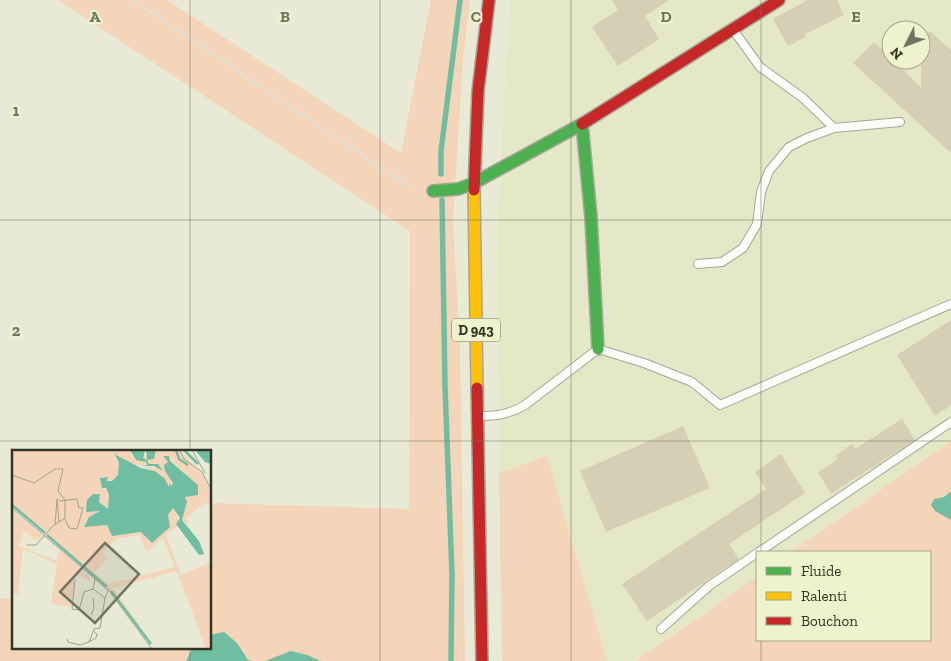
<svg xmlns="http://www.w3.org/2000/svg" width="951" height="661" viewBox="0 0 951 661" font-family="'Zilla Slab',serif">
<style>
.built{fill:#e5e8c7;fill-rule:evenodd}
.green{fill:#f4d5b9}
.water{fill:#70bda2}
.lines{fill:none;stroke-linecap:round;stroke-linejoin:round}
.stream{stroke:#70bda2;stroke-width:5.5}
.building{fill:#d6cfb6}
.lane-casing{stroke:#a5a697;stroke-width:10}
.fast-casing{stroke:#a5a697;stroke-width:14}
.slow-casing{stroke:#a5a697;stroke-width:14}
.jam-casing{stroke:#a5a697;stroke-width:14}
.path{stroke:#e0e0d9;stroke-width:3;stroke-dasharray:4 2.5;stroke-linecap:butt}
.lane{stroke:#fcfcf9;stroke-width:8}
.fast{stroke:#4caf50;stroke-width:11}
.slow{stroke:#ffc107;stroke-width:11}
.jam{stroke:#c62828;stroke-width:11}
.grid{fill:none;stroke:#727463;stroke-width:1;stroke-opacity:0.55}
.labels{text-anchor:middle;dominant-baseline:central;stroke-width:4;stroke-linejoin:round;paint-order:stroke}
.shield{fill:#eef2cd;stroke:#6a6d57;stroke-width:1}
.shield-label{font-size:14px;font-weight:bold;fill:#323425}
.inset-river{fill:none;stroke:#70bda2;stroke-width:2.5}
.inset-road{fill:none;stroke:#9fa18f;stroke-width:1}
.view{fill:#727463;fill-opacity:0.15;stroke:#727463;stroke-width:2.5}
.inset-edge{fill:none;stroke:#323425;stroke-width:2.5}
.grid-label{font-size:16px;text-anchor:middle;font-weight:bold;fill:#727463;stroke:#eef2cd;stroke-width:4;stroke-linejoin:round;paint-order:stroke}
</style>
<rect width="100%" height="100%" fill="#e8ead5"/>
<path class="built" d="M510,0H951V441L792,552H757V577L636,661H607L547,456L499,473L498,211ZM891,30H921V60H891Z"/>
<g class="green">
<path d="M58,0H167L401,153L431,0H470L463,57L453,221L460,348L465,661H0V598H14V647H210V503L409,509L410,231Z"/>
<path d="M951,441V661H636L757,577V640H930V552H792Z"/>
<path d="M547,456L607,661H502L499,473Z"/>
</g>
<g class="water">
<path d="M950,492H951V520L935,511L931,505L934,499L944,497Z"/>
<path d="M224,632L237,643L248,660L253,661H186L193,647H210V635Z"/>
<path d="M291,651L307,655L321,661H265Z"/>
</g>
<g class="lines">
<g class="stream">
<path d="M441,174V151L460,0"/>
<path d="M442,200L445,386L452,575L451,661"/>
</g>
</g>
<g class="building">
<path d="M612,0H669L645,16L659,39L618,66L592,27L618,10Z"/>
<path d="M808,0H837L844,15L805,34L806,37L788,46L773,19Z"/>
<path d="M930,31L951,50V153L853,63L874,42L921,87V41Z"/>
<path d="M951,320V405L935,416L897,355Z"/>
<path d="M902,419L915,440L831,494L818,472L838,459L835,456L852,444L855,449Z"/>
<path d="M683,426L710,488L606,532L580,471Z"/>
<path d="M781,454L805,493L729,544L739,559L647,621L622,584L766,489L755,472Z"/>
</g>
<g class="lines">
<g class="lane-casing">
<g id="lane">
<path d="M734,31L760,67L803,98L834,128"/>
<path d="M698,264L722,262L743,248L757,224L761,192L769,171L789,147L807,138L834,128L900,122"/>
<path d="M480,416C497,416 510,414 525,405L598,349L644,363L692,382L720,405L951,304"/>
<path d="M759,552L951,422"/>
<path d="M661,629L709,586L757,553"/>
</g>
</g>
<g class="fast-casing">
<path id="fast" d="M433,191L458,189L474,183L582,124L591,217L598,349"/>
</g>
<g class="slow-casing">
<path id="slow" d="M474,190L477,388"/>
</g>
<g class="jam-casing">
<g id="jam">
<path d="M582,124L779,0"/>
<path d="M474,190L478,91L489,0"/>
<path d="M477,388L482,661"/>
</g>
</g>
<path class="path" d="M133,0L389,173L415,187"/>
<use href="#lane" class="lane"/>
<use href="#fast" class="fast"/>
<use href="#slow" class="slow"/>
<use href="#jam" class="jam"/>
</g>
<path class="grid" d="M190,0V451M380,0V661M571,0V661M761,0V552M0,220H951M0,441H951M761,640V661M190,647V661"/>
<g class="labels">
<rect class="shield" x="452" y="318.5" width="48" height="23" rx="4"/>
<g class="shield-label">
<text x="476" y="330">D 943</text>
</g>
</g>
<g transform="translate(12 450)">
<rect width="199" height="199" fill="#e8ead5"/>
<path d="M0,0H101L103,5L102,0H118L120,7L134,12L131,17H144L150,21L149,17L137,14L131,8L133,0V7L144,0H155L159,4V0H167L192,26L199,43V56L193,53L174,68L178,76L170,70L175,52L173,47L186,45V35L152,4L157,15H154L153,21L161,33L158,36L157,32L158,38L153,29L141,20L124,14L126,18L107,16L106,25L101,31L90,26V35L97,45L96,59L87,52L88,44L84,42L76,62L88,60L78,66L72,76L95,75L100,86L130,82L138,93L158,77L156,63L162,59L169,79L165,76L154,85L169,125L199,112V199H194L165,121L101,138L127,174L124,176L102,145L0,56ZM127,85L135,102L151,88L163,117L96,134L82,122L95,108L90,103L104,89ZM0,60L30,86L27,90L22,89L12,81L7,96L45,111L47,100L79,128L78,131L63,124L59,157L39,154L45,114L11,99L6,144L0,143Z" fill="#f4d5b9" fill-rule="evenodd"/>
<path d="M101,0L104,5L129,18L143,21L153,29L157,37V33L159,36L161,33L153,21L152,15L156,12L151,6H157L158,11L186,35V45L173,47L175,52L170,70L187,91L192,104L187,105L164,74L168,68L161,58L156,65L158,77L140,93L129,82L100,86L95,75L72,77L77,67L88,61L74,62L75,50L81,44H88L87,52L96,59L97,45L94,38H90L88,28L96,27L95,31H100L106,25L107,13ZM118,0H133L131,8L135,10L134,0H144L142,9L135,10L137,14H146L151,21L142,16H130L135,15L134,12L124,10ZM183,0H199V14L193,12Z" fill="#70bda2"/>
<path class="inset-river" d="M164,0L167,9L176,15M172,0L186,14M0,55L33,83M35,85L95,137M99,141L139,194"/>
<path class="inset-road" d="M168,0L172,9L190,22L199,39M180,0L193,23M0,25L22,33L43,19H51L46,41L53,50V68L41,76L24,95H14M47,51L65,49L67,58H71L65,79L57,78L53,69M0,58L98,142L140,199M43,75L45,49L47,72M63,129L60,159L67,160L72,142L81,139L83,129M81,139L93,148L97,138M79,165L82,158L81,148M55,189L56,192L68,195L77,192L82,179L88,178L93,148M77,192L84,188L85,184L81,181"/>
<path class="view" d="M93,93L127,124L83,173L48,142Z"/>
<rect width="199" height="199" class="inset-edge"/>
</g>
<g class="grid-label">
<text x="95" y="22">A</text>
<text x="285" y="22">B</text>
<text x="476" y="22">C</text>
<text x="666" y="22">D</text>
<text x="856" y="22">E</text>
<text x="16" y="116">1</text>
<text x="16" y="336">2</text>
</g>
<rect x="756" y="551" width="175" height="90" fill="#eef2cd" stroke="#a3a68a"/>
<rect x="766" y="567" width="25" height="8" fill="#4caf50" stroke="#a3a68a"/>
<text x="801" y="576" font-size="15" fill="#323425">Fluide</text>
<rect x="766" y="592" width="25" height="8" fill="#ffc107" stroke="#a3a68a"/>
<text x="801" y="601" font-size="15" fill="#323425">Ralenti</text>
<rect x="766" y="617" width="25" height="8" fill="#c62828" stroke="#a3a68a"/>
<text x="801" y="626" font-size="15" fill="#323425">Bouchon</text>
<g transform="translate(906 45) rotate(228)"><circle r="24" fill="#eef2cd" stroke="#a3a68a"/>
<path d="M0-4L9 19L0 12L-9 19Z" fill="#727463"/>
<text y="-8" font-size="14" font-weight="bold" text-anchor="middle" fill="#323425">N</text>
</g>
</svg>
